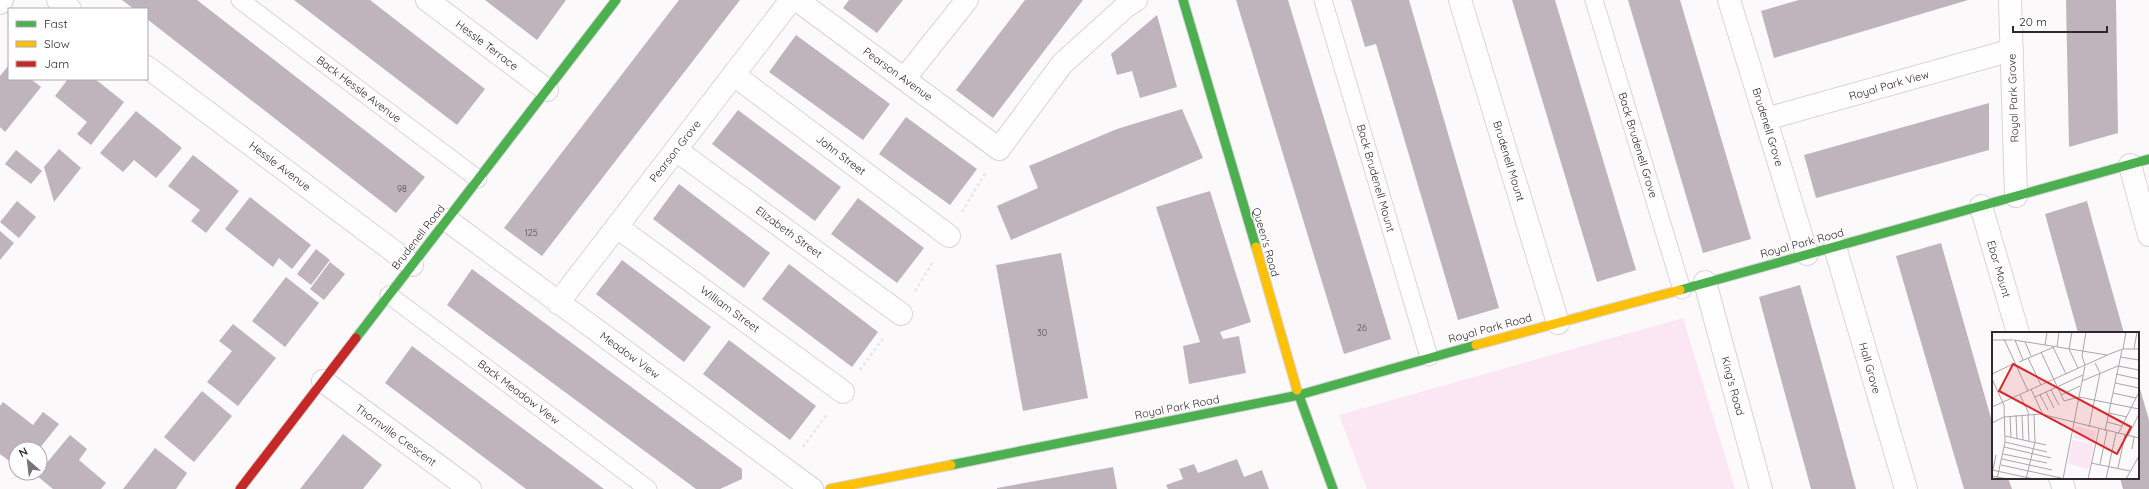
<svg xmlns="http://www.w3.org/2000/svg" width="2149" height="489" viewBox="0 0 2149 489" font-family="Quicksand,sans-serif">
<style>
.green{fill:#fbe7f4}
.building{fill:#c0b4bc}
.lines{fill:none;stroke-linecap:round;stroke-linejoin:round}
.lane-casing{stroke:#d9d4d7;stroke-width:19}
.street-casing{stroke:#d9d4d7;stroke-width:24}
.fast-casing{stroke:#d9d4d7;stroke-width:11}
.slow-casing{stroke:#d9d4d7;stroke-width:11}
.jam-casing{stroke:#d9d4d7;stroke-width:11}
.path{stroke:#e7e5e7;stroke-width:2.5;stroke-dasharray:3 3;stroke-linecap:butt}
.lane{stroke:#fffefe;stroke-width:17}
.street{stroke:#fffefe;stroke-width:22}
.fast{stroke:#4caf50;stroke-width:9}
.slow{stroke:#ffc107;stroke-width:9}
.jam{stroke:#c62828;stroke-width:9}
.labels{text-anchor:middle;dominant-baseline:central;stroke-width:3;stroke-linejoin:round;paint-order:stroke}
.number-label{font-size:9px;fill:#554b51}
.street-label{font-size:11px;fill:#31282d;stroke:#fff}
.inset-road{fill:none;stroke:#aba5a9;stroke-width:1}
.view{fill:#d62828;fill-opacity:0.15;stroke:#d62828;stroke-width:2}
.inset-edge{fill:none;stroke:#31282d;stroke-width:2}
</style>
<rect width="100%" height="100%" fill="#fcf9fb"/>
<path class="green" d="M1683,318L1735,489H1367L1339,415Z"/>
<g class="building">
<path d="M122,0H197L425,177L396,213L147,19V9H134Z"/>
<path d="M294,0H370L485,89L457,125Z"/>
<path d="M485,0H566L537,40Z"/>
<path d="M679,0H740L542,256L504,228Z"/>
<path d="M849,0H903L877,33L843,8Z"/>
<path d="M1025,0H1083L993,118L956,90Z"/>
<path d="M1236,0H1288L1391,339L1344,354Z"/>
<path d="M1351,0H1409L1499,308L1458,320L1376,44L1365,47Z"/>
<path d="M1512,0H1555L1636,270L1597,282Z"/>
<path d="M1628,0H1680L1751,239L1703,253Z"/>
<path d="M1799,0H1968L1774,58L1761,11Z"/>
<path d="M2066,0H2116L2118,133L2069,147Z"/>
<path d="M1157,15L1177,87L1140,98L1132,71L1117,75L1111,54Z"/>
<path d="M796,35L890,104L863,140L769,72Z"/>
<path d="M9,65V79H31L41,87L5,132L0,127V76Z"/>
<path d="M68,79H95L124,102L91,145L77,134L87,122L55,96Z"/>
<path d="M1989,103V150L1816,198L1804,155Z"/>
<path d="M1182,109L1203,158L1011,240L997,206L1038,188L1029,166L1117,129Z"/>
<path d="M738,110L841,187L815,221L712,144Z"/>
<path d="M136,111L182,148L156,178L134,160L123,172L100,153Z"/>
<path d="M906,117L977,169L950,205L879,154Z"/>
<path d="M59,149L81,168L54,202L44,167Z"/>
<path d="M16,150L42,171L31,184L5,164Z"/>
<path d="M193,155L239,191L206,233L191,221L200,210L168,186Z"/>
<path d="M679,184L770,253L744,288L653,219Z"/>
<path d="M1210,191L1251,322L1220,332L1223,339L1239,336L1246,373L1189,384L1183,346L1200,342L1156,207Z"/>
<path d="M250,197L311,245L292,269L279,258L273,267L225,229Z"/>
<path d="M858,198L924,248L897,283L831,234Z"/>
<path d="M17,201L36,217L19,238L0,222Z"/>
<path d="M2087,201L2094,227L2124,333H2078L2066,290L2045,214Z"/>
<path d="M0,231L14,243L0,260Z"/>
<path d="M1941,243L1993,425V478H2008L2012,489H1964L1918,332L1896,256Z"/>
<path d="M316,249L330,260L311,285L297,274Z"/>
<path d="M1061,253L1088,398L1023,411L996,265Z"/>
<path d="M622,260L711,327L684,362L596,294Z"/>
<path d="M330,262L345,274L324,300L310,289Z"/>
<path d="M789,264L878,332L852,367L762,299Z"/>
<path d="M472,269L742,469V479L720,489H696L447,305Z"/>
<path d="M286,277L319,303L285,347L252,321Z"/>
<path d="M1800,285L1828,386L1856,489H1811L1779,372L1759,297Z"/>
<path d="M233,324L276,358L238,406L207,382L232,351L219,341Z"/>
<path d="M729,340L816,406L790,440L703,374Z"/>
<path d="M412,346L604,489H526L385,383Z"/>
<path d="M2138,382L2149,420V489H2123L2120,478H2138Z"/>
<path d="M202,391L232,416L194,462L164,437Z"/>
<path d="M3,402L33,425L43,412L59,424L39,449H16V466L0,454V406Z"/>
<path d="M343,434L382,465L363,489H300Z"/>
<path d="M70,435L87,449L79,460L106,483L101,489H53L36,475L40,473V471Z"/>
<path d="M155,448L187,473L176,489H123Z"/>
<path d="M1237,459L1244,477L1262,470L1269,489H1168L1166,485L1183,479L1179,469L1194,464L1198,473Z"/>
<path d="M1113,467L1117,489H997V488Z"/>
</g>
<g class="lines">
<g class="lane-casing">
<g id="lane">
<path d="M240,0L478,179"/>
<path d="M1323,0L1429,357"/>
<path d="M1594,0L1682,290"/>
<path d="M389,295L648,489"/>
</g>
</g>
<g class="street-casing">
<g id="street">
<path d="M58,0L70,9"/>
<path d="M427,0L547,90"/>
<path d="M797,0L999,149L1062,64L1125,7L1136,0"/>
<path d="M1460,0L1558,323"/>
<path d="M1729,0L1807,254"/>
<path d="M2010,0L2016,196"/>
<path d="M0,3L2,0"/>
<path d="M147,67L412,265"/>
<path d="M734,75L949,236"/>
<path d="M904,79L967,0"/>
<path d="M1766,119L2012,50"/>
<path d="M676,150L901,314"/>
<path d="M2130,165L2149,235"/>
<path d="M1981,206L2018,333"/>
<path d="M447,220L812,489"/>
<path d="M617,227L843,392"/>
<path d="M1835,247L1906,489"/>
<path d="M1705,282L1761,489"/>
<path d="M558,303L791,0"/>
<path d="M323,381L470,489"/>
<path d="M2060,478L2064,489"/>
</g>
</g>
<g class="fast-casing">
<g id="fast">
<path d="M1183,0L1256,247"/>
<path d="M1680,290L2149,159"/>
<path d="M356,338L616,0"/>
<path d="M1297,390L1333,489"/>
<path d="M951,465L1299,395L1476,345"/>
</g>
</g>
<g class="slow-casing">
<g id="slow">
<path d="M1256,247L1297,390"/>
<path d="M1476,345L1680,290"/>
<path d="M830,489L951,465"/>
</g>
</g>
<g class="jam-casing">
<path id="jam" d="M240,489L356,338"/>
</g>
<g class="path">
<path d="M962,212L986,172"/>
<path d="M915,291L934,260"/>
<path d="M860,370L884,337"/>
<path d="M803,447L827,414"/>
</g>
<use href="#lane" class="lane"/>
<use href="#street" class="street"/>
<use href="#fast" class="fast"/>
<use href="#slow" class="slow"/>
<use href="#jam" class="jam"/>
</g>
<g class="labels">
<g class="number-label">
<text x="402" y="188">98</text>
<text x="531" y="232">125</text>
<text x="1362" y="327">26</text>
<text x="1042" y="332">30</text>
</g>
<g class="street-label">
<text transform="translate(487 45) rotate(37)">Hessle Terrace</text>
<text transform="translate(898 74) rotate(36)">Pearson Avenue</text>
<text transform="translate(1889 85) rotate(-16)">Royal Park View</text>
<text transform="translate(359 89) rotate(37)">Back Hessle Avenue</text>
<text transform="translate(2013 98) rotate(-92)">Royal Park Grove</text>
<text transform="translate(1768 127) rotate(73)">Brudenell Grove</text>
<text transform="translate(1638 145) rotate(73)">Back Brudenell Grove</text>
<text transform="translate(675 151) rotate(-52)">Pearson Grove</text>
<text transform="translate(841 155) rotate(37)">John Street</text>
<text transform="translate(1509 161) rotate(73)">Brudenell Mount</text>
<text transform="translate(280 166) rotate(37)">Hessle Avenue</text>
<text transform="translate(1376 178) rotate(74)">Back Brudenell Mount</text>
<text transform="translate(789 232) rotate(36)">Elizabeth Street</text>
<text transform="translate(418 237) rotate(-52)">Brudenell Road</text>
<text transform="translate(1266 242) rotate(74)">Queen's Road</text>
<text transform="translate(1802 243) rotate(-15)">Royal Park Road</text>
<text transform="translate(1999 269) rotate(74)">Ebor Mount</text>
<text transform="translate(730 309) rotate(36)">William Street</text>
<text transform="translate(1490 328) rotate(-15)">Royal Park Road</text>
<text transform="translate(630 355) rotate(36)">Meadow View</text>
<text transform="translate(1870 368) rotate(74)">Hall Grove</text>
<text transform="translate(1733 386) rotate(75)">King's Road</text>
<text transform="translate(519 392) rotate(37)">Back Meadow View</text>
<text transform="translate(1177 407) rotate(-11)">Royal Park Road</text>
<text transform="translate(396 435) rotate(36)">Thornville Crescent</text>
</g>
</g>
<g transform="translate(1992 332)">
<rect width="147" height="147" fill="#fcf9fb"/>
<path d="M83,94L104,99L102,111L81,106ZM80,108L102,112L97,137L76,132Z" fill="#fbe7f4"/>
<path class="inset-road" d="M80,0L77,17L86,36M12,7L36,59M0,8H21M22,8L115,23M23,8L31,28M33,10L39,24M53,13L55,0M61,15L74,42M65,15L67,0M131,17L134,0M142,17L145,0M49,20L72,69L87,65L147,77M128,25L147,28M36,26L49,53M27,30L62,15M93,33L90,24L94,0M0,42L23,31M124,42L147,47M0,47L12,73L13,110L5,147M90,49L126,34L147,38M123,51L147,56M39,57L51,83M59,58L67,73M54,60L62,76M121,61L144,66M28,63L37,82M48,63L56,78M69,63L88,54M43,65L91,43M0,75L120,21L131,17H147M117,81L135,85M36,82L37,109M24,83L25,107M30,83L31,108M18,84L19,105M115,90L130,94M0,91L12,85L49,82L147,106M97,95L108,41L103,31M113,99L130,18M126,102L147,60M13,104L54,113M136,104L147,82M13,110L55,120M12,115L59,126M140,117L142,105M11,122L55,131M10,127L60,138M99,131L138,139M108,132L115,99M9,133L69,146M126,136L133,103M0,138L42,147M1,138L4,123M0,144L16,147M34,147L43,110L42,82M71,147L93,34M96,147L107,97M114,147L124,101M134,147L147,124"/>
<path class="view" d="M21,32L139,95L125,122L7,59Z"/>
<rect width="147" height="147" class="inset-edge"/>
</g>
<rect x="8" y="8" width="140" height="72" fill="#ffffff" stroke="#ada9ab"/>
<rect x="16" y="21" width="20" height="6" fill="#4caf50" stroke="#ada9ab"/>
<text x="44" y="28" font-size="12" fill="#31282d">Fast</text>
<rect x="16" y="41" width="20" height="6" fill="#ffc107" stroke="#ada9ab"/>
<text x="44" y="48" font-size="12" fill="#31282d">Slow</text>
<rect x="16" y="61" width="20" height="6" fill="#c62828" stroke="#ada9ab"/>
<text x="44" y="68" font-size="12" fill="#31282d">Jam</text>
<g transform="translate(28 461) rotate(332)"><circle r="19" fill="#ffffff" stroke="#ada9ab"/>
<path d="M0-3L7 15L0 10L-7 15Z" fill="#787175"/>
<text y="-6" font-size="11" font-weight="bold" text-anchor="middle" fill="#31282d">N</text>
</g>
<path d="M2013 26v6h94v-6" fill="none" stroke="#31282d" stroke-width="2"/>
<text x="2019" y="26" font-size="12" fill="#31282d" stroke="#ffffff" stroke-width="3" paint-order="stroke">20 m</text>
</svg>
